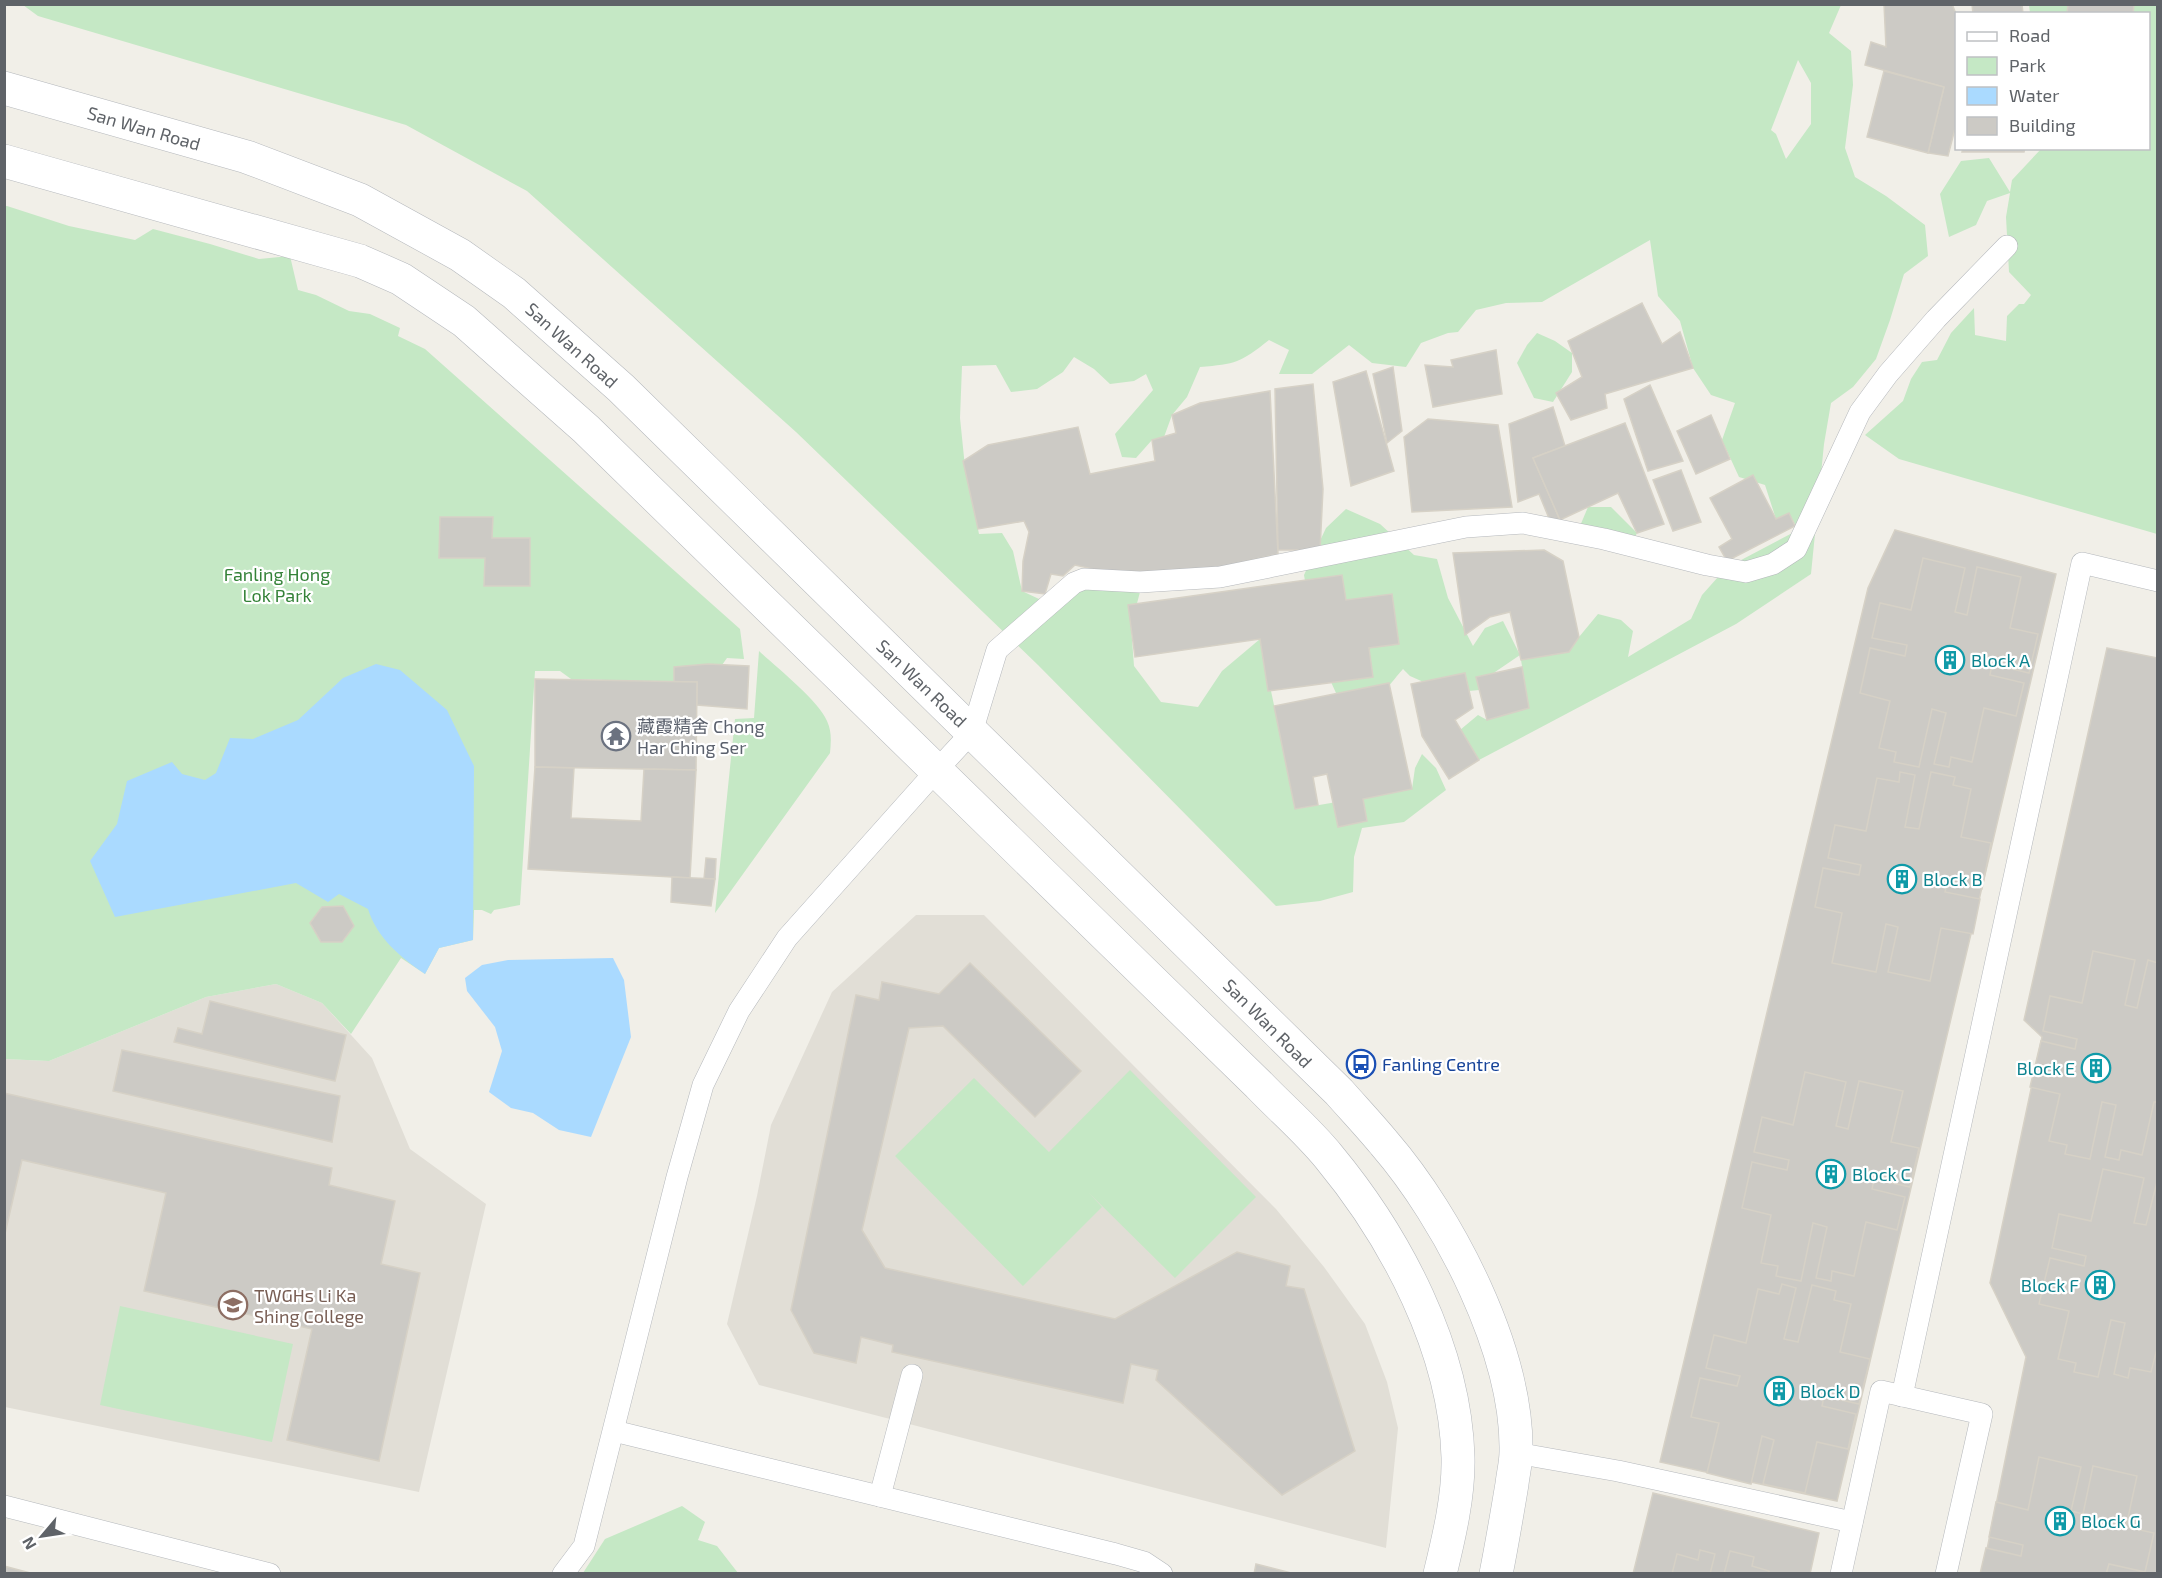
<svg xmlns="http://www.w3.org/2000/svg" width="2162" height="1578" viewBox="0 0 2162 1578" font-family="'Exo 2','Noto Sans TC',sans-serif">
<style>
.education{fill:#e1ded6}
.green{fill:#c5e8c5;fill-rule:evenodd}
.water{fill:#aadaff}
.building{fill:#cccac5;stroke:#d6d1c6;stroke-width:1.5}
.lines{fill:none;stroke-linecap:round;stroke-linejoin:round}
.service-casing{stroke:#b5b8bc;stroke-width:22}
.tertiary-casing{stroke:#b5b8bc;stroke-width:34}
.service{stroke:#fff;stroke-width:21}
.tertiary{stroke:#fff;stroke-width:33}
.labels{text-anchor:middle;dominant-baseline:central;stroke-width:4.5;stroke-linejoin:round;paint-order:stroke}
.street-label{font-size:18px;fill:#5f6368;stroke:#fff}
.park-label{font-size:18px;fill:#348238;stroke:#fff}
.culture-label{font-size:18px;fill:#0d838f;stroke:#fff;text-anchor:start}
.worship-label{font-size:18px;fill:#5b616d;stroke:#fff;text-anchor:start}
.transit-label{font-size:18px;fill:#164399;stroke:#fff;text-anchor:start}
.education-label{font-size:18px;fill:#785e54;stroke:#fff;text-anchor:start}
</style>
<rect width="100%" height="100%" fill="#f1efe8"/>
<g class="education">
<path d="M916,915H984L1276,1209L1324,1267L1365,1324L1387,1382L1398,1428L1386,1548L759,1385L727,1324L757,1196L771,1125L832,992Z"/>
<path d="M276,984L322,1003L372,1058L410,1149L486,1204L419,1492L5,1407L4,1059L49,1061L206,997Z"/>
</g>
<g class="green">
<path d="M23,5H1841L1829,33L1851,51L1853,85L1845,148L1855,177L1886,196L1925,225L1928,256L1904,274L1890,320L1876,359L1853,387L1831,403L1824,444L1811,574L1736,624L1479,760L1460,730L1478,715L1487,720L1529,708L1521,660L1569,652L1579,637L1598,614L1621,620L1633,631L1628,657L1691,619L1702,595L1726,568L1798,530L1789,513L1776,519L1765,485L1739,477L1722,440L1735,403L1711,395L1693,368L1680,321L1658,296L1650,240L1542,302L1506,303L1476,310L1458,332L1448,333L1421,343L1406,367L1372,363L1349,345L1312,374H1279L1289,350L1269,340C1240,363 1236,364 1200,367L1187,397L1172,415L1164,437L1152,440L1136,458L1122,457L1115,434L1153,390L1146,374L1134,381L1110,384L1094,369L1074,357L1063,372L1037,389L1011,392L996,365L962,366L960,418L965,467L979,534L1002,533L1013,551L1022,591L1039,599L1134,568L1140,592L1131,626L1134,666L1161,702L1198,707L1222,671L1260,639L1296,809L1412,789L1415,768L1422,754L1436,768L1446,790L1404,822L1362,828L1354,857L1353,892L1320,901L1276,906L1038,665L796,432L527,191L406,125L38,16ZM1798,60L1811,83V124L1786,159L1776,134L1771,130Z"/>
<path d="M2029,5H2157V534L1899,459L1865,435L1903,401L1911,379L1922,362L1937,360L1951,333L1974,308L1975,335L2006,341L2007,316L2019,304H2024L2031,295L2009,272L2006,217L2010,193L1987,201L1976,225L1949,237L1940,194L1961,161L1989,158L2010,192L2012,180L2041,149L2148,148V14L2030,13Z"/>
<path d="M4,206H7L69,226L135,240L153,229L210,244L259,259L290,256L298,290L316,295L349,311L370,314L400,328L398,336L425,349L740,629L744,659L727,658L722,665L675,667L674,682L571,679L560,671H535L520,905L494,910L491,914L482,910H474L473,940L439,948L425,974L401,958L351,1034L322,1003L276,984L206,997L49,1061L5,1059Z"/>
<path d="M1537,333L1555,341L1572,353V372L1553,402L1534,398L1517,363L1527,345Z"/>
<path d="M1588,507H1611L1637,533L1628,550L1580,526Z"/>
<path d="M1346,509L1380,524L1414,555L1437,559L1448,598L1473,646L1485,628L1503,621L1520,655L1495,672L1479,690L1448,693L1410,676L1403,669C1376,700 1378,708 1336,693L1317,651L1304,575L1326,528Z"/>
<path d="M759,651C777,668 818,700 827,721C832,732 831,742 830,753L715,913L735,719L754,718Z"/>
<path d="M1130,1070L1256,1197L1175,1278L1089,1193L1102,1207L1023,1286L895,1156L974,1078L1049,1152Z"/>
<path d="M120,1306L293,1344L272,1442L100,1405Z"/>
<path d="M682,1506L705,1522L698,1540L717,1546L738,1573H583L605,1539Z"/>
</g>
<g class="water">
<path d="M376,664L400,670L447,710L474,766L473,940L439,948L425,974C400,957 377,938 368,909L339,894L328,902L296,883L115,917L90,861L117,824L127,781L172,762L182,774L205,780L216,773L230,738L253,739L298,720L343,678Z"/>
<path d="M613,958L624,980L631,1037L591,1137L559,1130L533,1113L511,1108L489,1092L502,1051L495,1027L467,991L465,978L482,965L508,960Z"/>
</g>
<g class="building">
<path d="M1884,4H1952L1956,14V125L1948,156L1928,153L1944,87L1865,65L1871,42L1886,47Z"/>
<path d="M1972,4H2022L2023,14H1973Z"/>
<path d="M2068,4H2134L2133,14H2067Z"/>
<path d="M1884,71L1944,87L1928,153L1867,137Z"/>
<path d="M1963,148H2025L2024,152H1962Z"/>
<path d="M1642,303L1662,344L1680,332L1693,368L1605,394L1607,408L1571,420L1556,393L1582,377L1568,341Z"/>
<path d="M1496,350L1502,394L1433,407L1425,365L1453,367L1451,360Z"/>
<path d="M1393,367L1402,431L1387,443L1373,374Z"/>
<path d="M1366,371L1394,471L1351,486L1333,382Z"/>
<path d="M1313,384L1323,489L1320,550H1278L1275,389Z"/>
<path d="M1650,385L1683,461L1648,471L1624,399Z"/>
<path d="M1270,391L1278,554L1204,571L1110,573L1075,565L1063,576L1051,574L1045,594L1022,591L1023,561L1029,532L1024,521L978,529L963,461L988,445L1078,427L1090,474L1155,461L1152,440L1176,433L1172,415L1200,403Z"/>
<path d="M1553,407L1565,446L1533,458L1560,520L1551,523L1539,494L1518,502L1509,424Z"/>
<path d="M1711,415L1730,459L1696,474L1677,431Z"/>
<path d="M1428,419L1498,425L1512,507L1412,512L1404,437Z"/>
<path d="M1625,423L1664,524L1637,533L1618,493L1560,520L1533,458Z"/>
<path d="M1681,470L1701,522L1673,531L1653,480Z"/>
<path d="M1753,475L1776,519L1789,513L1795,526L1727,561L1719,547L1732,539L1710,498Z"/>
<path d="M440,517H493L492,538H530V586H484L485,558H439Z"/>
<path d="M1895,530L2056,574L1837,1501L1660,1462L1868,588Z"/>
<path d="M1544,550L1563,561L1579,637L1569,652L1521,660L1510,612L1490,617L1465,635L1453,553Z"/>
<path d="M1923,558L1965,568L1955,612L1967,615L1977,567L2021,577L2010,628L2038,634L2029,673L1992,664L1990,675L2024,683L2016,716L1984,708L1972,762L1951,757L1949,767L1934,764L1946,713L1932,709L1919,767L1894,762L1896,752L1879,748L1890,701L1860,693L1870,648L1905,656L1907,645L1872,638L1880,603L1911,610Z"/>
<path d="M1342,575L1346,600L1392,594L1399,644L1369,648L1373,677L1268,691L1260,639L1135,657L1128,605Z"/>
<path d="M2107,648L2158,658V1574H1982L2026,1357L1990,1283L2042,1037L2024,1020Z"/>
<path d="M708,664L749,666L747,709L697,705V682H674V667Z"/>
<path d="M1522,667L1529,708L1487,720L1476,677Z"/>
<path d="M1465,673L1473,708L1455,720L1479,760L1449,779L1422,736L1411,684Z"/>
<path d="M535,679L697,682L696,770L535,767Z"/>
<path d="M1389,683L1412,789L1363,799L1367,821L1338,827L1327,774L1313,777L1318,805L1295,809L1274,706Z"/>
<path d="M535,767L574,768L571,818L641,821L644,769L696,770L690,878L528,869Z"/>
<path d="M1900,772L1915,775L1905,827L1919,829L1931,772L1955,777L1953,785L1971,789L1961,837L1991,843L1982,889L1947,883L1945,892L1980,899L1973,934L1941,928L1930,981L1888,972L1898,927L1886,924L1876,972L1832,963L1842,913L1815,907L1823,868L1859,875L1861,865L1828,858L1835,825L1866,831L1877,778L1899,782Z"/>
<path d="M706,858L716,859L715,879H704Z"/>
<path d="M672,877L715,879L711,906L671,902Z"/>
<path d="M343,906L354,926L342,942H321L310,923L322,907Z"/>
<path d="M2093,951L2135,960L2125,1005L2137,1008L2148,960L2158,963V1102H2154L2142,1155L2121,1150L2119,1160L2105,1157L2116,1105L2102,1102L2090,1159L2065,1154L2067,1145L2049,1141L2060,1094L2030,1087L2041,1041L2075,1049L2077,1039L2043,1031L2050,996L2082,1003Z"/>
<path d="M970,963L1081,1071L1035,1117L943,1026L909,1028L862,1230L885,1268L1115,1319L1237,1252L1290,1266L1286,1286L1304,1289L1355,1451L1282,1495L1156,1380L1158,1370L1131,1364L1123,1403L892,1352L893,1345L861,1337L856,1363L814,1353L791,1310L856,995L879,1000L882,982L939,994Z"/>
<path d="M210,1001L346,1035L335,1081L174,1042L178,1028L202,1034Z"/>
<path d="M122,1050L340,1096L332,1142L113,1091Z"/>
<path d="M1805,1072L1846,1082L1836,1126L1848,1129L1859,1081L1903,1091L1891,1142L1919,1148L1910,1187L1874,1179L1872,1189L1905,1197L1897,1230L1866,1222L1854,1276L1832,1271L1831,1281L1816,1278L1827,1227L1813,1223L1801,1281L1776,1276L1778,1266L1761,1263L1771,1215L1742,1208L1752,1162L1787,1170L1789,1160L1754,1152L1762,1117L1793,1125Z"/>
<path d="M4,1093L332,1168L329,1185L395,1201L381,1264L420,1273L379,1461L287,1440L312,1329L144,1291L166,1193L22,1160L4,1238Z"/>
<path d="M2103,1169L2144,1178L2134,1223L2146,1225L2158,1178V1345L2151,1372L2130,1368L2128,1378L2114,1374L2125,1323L2111,1320L2098,1377L2074,1372L2076,1363L2058,1359L2069,1311L2039,1304L2050,1258L2084,1266L2086,1256L2052,1248L2059,1214L2091,1221Z"/>
<path d="M1782,1284L1796,1288L1784,1339L1798,1342L1812,1285L1836,1291L1834,1300L1851,1304L1840,1352L1870,1359L1859,1404L1824,1396L1822,1406L1856,1414L1848,1449L1817,1442L1805,1493L1763,1484L1774,1440L1762,1436L1751,1484L1707,1473L1719,1423L1691,1417L1700,1378L1737,1386L1740,1376L1706,1368L1714,1335L1746,1343L1758,1289L1779,1294Z"/>
<path d="M2039,1457L2081,1467L2071,1511L2083,1514L2093,1466L2137,1476L2126,1527L2154,1533L2145,1572L2109,1564L2106,1574H1980L1986,1548L2021,1556L2023,1545L1989,1537L1996,1502L2028,1510Z"/>
<path d="M1653,1493L1819,1533L1810,1574H1633Z"/>
<path d="M1700,1550L1715,1554L1710,1574H1672L1677,1554L1698,1560Z"/>
<path d="M1730,1551L1754,1557L1752,1566L1769,1571V1574H1724Z"/>
<path d="M1256,1564L1295,1574H1254Z"/>
<path d="M4,1566L34,1574H4Z"/>
</g>
<g class="lines">
<g class="service-casing">
<g id="service">
<path d="M1902,1396L2082,563L2158,581"/>
<path d="M614,1431L1116,1554L1144,1562L1162,1574"/>
<path d="M1516,1453L1618,1471L1852,1522"/>
<path d="M880,1496L912,1375"/>
<path d="M4,1506L270,1574"/>
<path d="M563,1574L584,1546L677,1177L703,1085L739,1011L787,938L936,771L972,732L997,650L1074,583L1084,579L1140,582L1220,577L1466,527L1523,523L1604,539L1707,565L1746,572L1773,564L1796,549L1860,412L1888,374L1936,319L2007,246"/>
<path d="M1841,1574L1881,1391L1982,1414L1946,1574"/>
</g>
</g>
<g class="tertiary-casing">
<g id="tertiary">
<path d="M4,88L247,157L360,200L460,255L514,293L621,388L1339,1092C1354,1109 1370,1126 1384,1143C1449,1218 1518,1352 1516,1452C1516,1463 1513,1474 1512,1484C1507,1514 1502,1544 1496,1574"/>
<path d="M4,161L360,261L401,279L464,321L586,429L1259,1085C1282,1109 1308,1131 1329,1157C1396,1238 1455,1349 1458,1457C1459,1495 1449,1537 1440,1574"/>
</g>
</g>
<use href="#service" class="service"/>
<use href="#tertiary" class="tertiary"/>
</g>
<defs>
<g id="building-ring" transform="scale(1.5)"><circle r="9.5" fill="#fff" stroke="#0f9aa8" stroke-width="1.5"/><path d="M-4-6H4V6H1V3H-1V6H-4ZM-2.5-4.3h1.7v1.8h-1.7ZM.8-4.3h1.7v1.8H.8ZM-2.5-1h1.7V.8h-1.7ZM.8-1h1.7V.8H.8Z" fill="#0f9aa8"/></g>
<g id="temple-ring" transform="scale(1.5)"><circle r="9.5" fill="#fff" stroke="#6b7280" stroke-width="1.5"/><path d="M0-6L5-2H3V0L6.5 2.5H4V6H1.5V3h-3V6H-4V2.5H-6.5L-3 0V-2H-5Z" fill="#6b7280"/></g>
<g id="bus-ring" transform="scale(1.5)"><circle r="9.5" fill="#fff" stroke="#1a4fb4" stroke-width="1.5"/><path d="M-5-6H5V4H4V6H2V4H-2V6H-4V4H-5ZM-3.5-4V0h7V-4ZM-3.5 1.2v1.5H-2V1.2ZM2 1.2v1.5H3.5V1.2Z" fill="#1a4fb4"/></g>
<g id="school-ring" transform="scale(1.5)"><circle r="9.5" fill="#fff" stroke="#8d6e63" stroke-width="1.5"/><path d="M0-5L7-2L0 1L-7-2ZM-4 1L0 2.5L4 1V4Q0 6-4 4Z" fill="#8d6e63"/></g>
</defs>
<g fill-rule="evenodd">
<use href="#building-ring" x="1950" y="660"/>
<use href="#temple-ring" x="616" y="736"/>
<use href="#building-ring" x="1902" y="879"/>
<use href="#bus-ring" x="1361" y="1064"/>
<use href="#building-ring" x="2096" y="1068"/>
<use href="#building-ring" x="1831" y="1174"/>
<use href="#building-ring" x="2100" y="1285"/>
<use href="#school-ring" x="233" y="1305"/>
<use href="#building-ring" x="1779" y="1391"/>
<use href="#building-ring" x="2060" y="1521"/>
</g>
<g class="labels">
<g class="street-label">
<text transform="translate(144 128) rotate(16)">San Wan Road</text>
<text transform="translate(572 345) rotate(42)">San Wan Road</text>
<text transform="translate(922 683) rotate(44)">San Wan Road</text>
<text transform="translate(1268 1023) rotate(45)">San Wan Road</text>
</g>
<g class="park-label">
<text x="277" y="574">Fanling Hong<tspan x="277" dy="21">Lok Park</tspan></text>
</g>
<g class="culture-label">
<text x="1971" y="660">Block A</text>
<text x="1923" y="879">Block B</text>
<text x="2075" y="1068" text-anchor="end">Block E</text>
<text x="1852" y="1174">Block C</text>
<text x="2079" y="1285" text-anchor="end">Block F</text>
<text x="1800" y="1391">Block D</text>
<text x="2081" y="1521">Block G</text>
</g>
<g class="worship-label">
<text x="637" y="726">藏霞精舍 Chong<tspan x="637" dy="21">Har Ching Ser</tspan></text>
</g>
<g class="transit-label">
<text x="1382" y="1064">Fanling Centre</text>
</g>
<g class="education-label">
<text x="254" y="1295">TWGHs Li Ka<tspan x="254" dy="21">Shing College</tspan></text>
</g>
</g>
<rect width="2162" height="1578" fill="none" stroke="#5f6368" stroke-width="12"/>
<rect x="1955" y="12" width="195" height="138" fill="#ffffff" stroke="#bfc1c3" stroke-width="1.5"/>
<rect x="1967" y="32" width="30" height="9" fill="#ffffff" stroke="#bfc1c3" stroke-width="1.5"/>
<text x="2009" y="42" font-size="18" fill="#5f6368">Road</text>
<rect x="1967" y="57" width="30" height="18" fill="#c5e8c5" stroke="#bfc1c3" stroke-width="1.5"/>
<text x="2009" y="72" font-size="18" fill="#5f6368">Park</text>
<rect x="1967" y="87" width="30" height="18" fill="#aadaff" stroke="#bfc1c3" stroke-width="1.5"/>
<text x="2009" y="102" font-size="18" fill="#5f6368">Water</text>
<rect x="1967" y="117" width="30" height="18" fill="#cccac5" stroke="#bfc1c3" stroke-width="1.5"/>
<text x="2009" y="132" font-size="18" fill="#5f6368">Building</text>
<g transform="translate(42 1536) rotate(241)" stroke="#ffffff" stroke-width="4.5" paint-order="stroke">
<path d="M0-4.5L10 22L0 15L-10 22Z" fill="#5f6368"/>
<text y="-9" font-size="16" font-weight="bold" text-anchor="middle" fill="#5f6368">N</text>
</g>
</svg>
